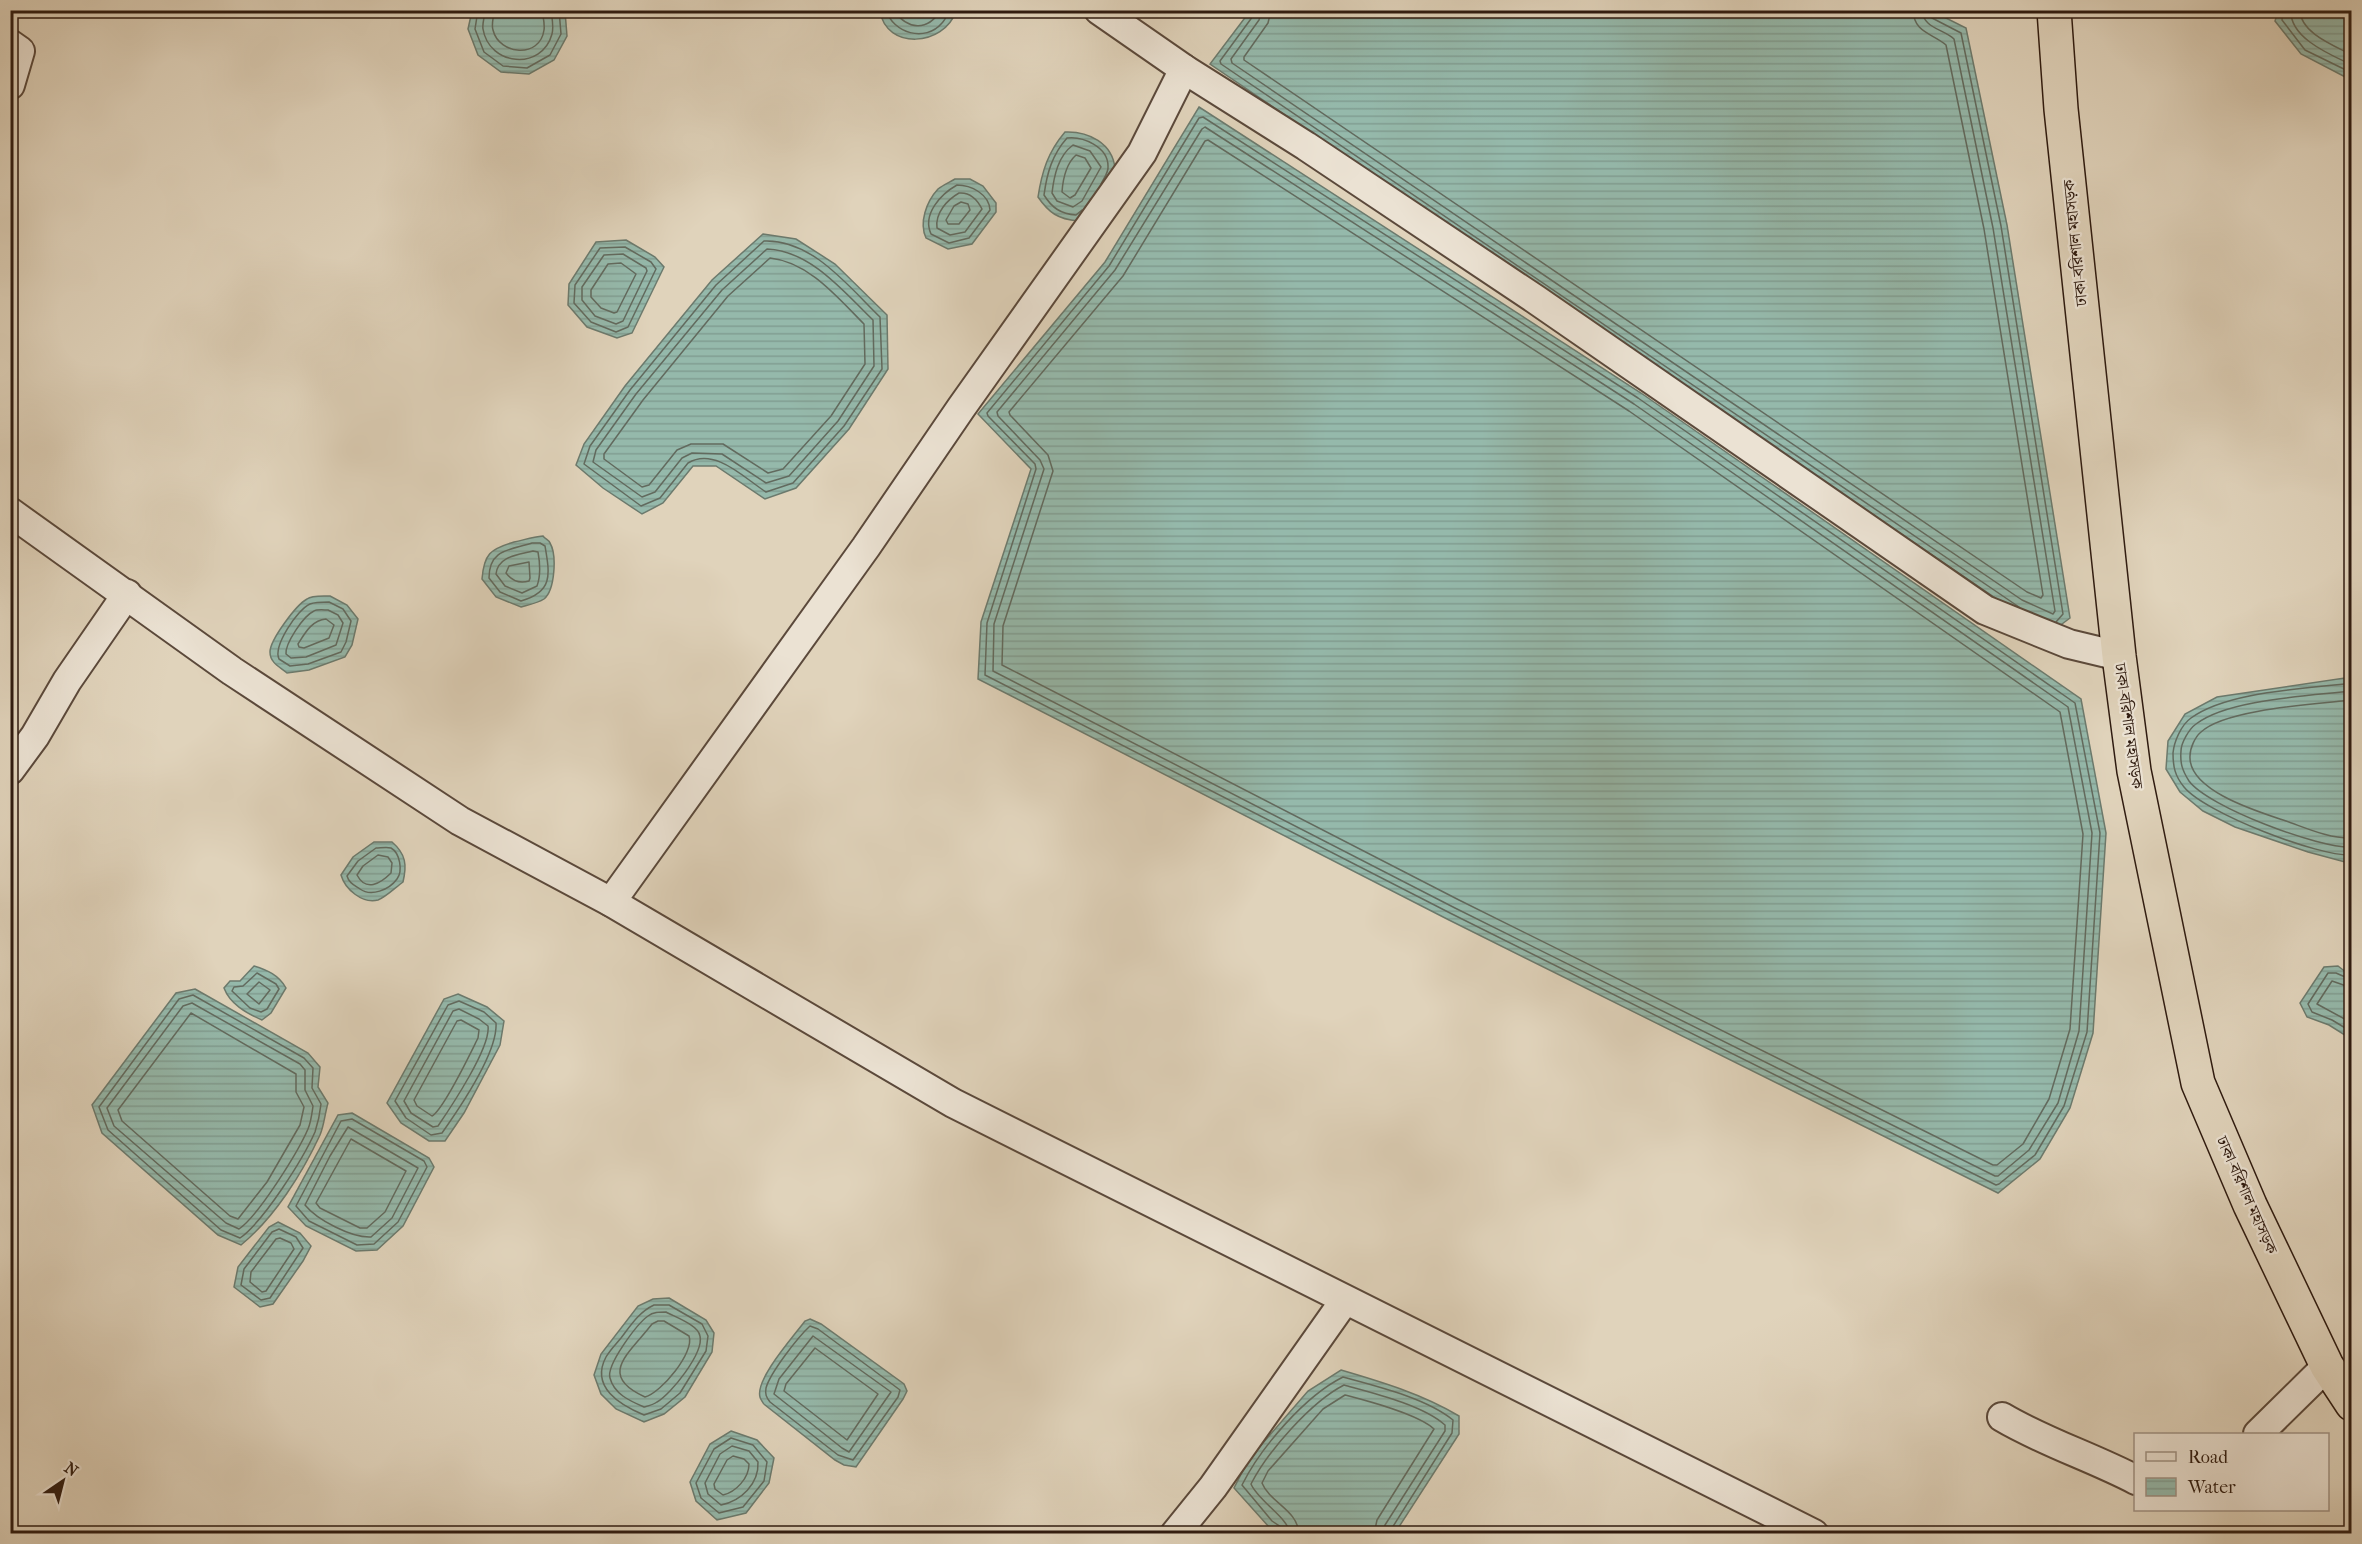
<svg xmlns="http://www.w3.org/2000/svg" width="2362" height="1544" viewBox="0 0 2362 1544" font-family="'IM FELL French Canon','Noto Serif Bengali',serif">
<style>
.water{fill:url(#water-rules);stroke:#6c7a6d;stroke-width:1.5}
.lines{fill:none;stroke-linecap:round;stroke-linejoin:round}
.shore{stroke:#626a5e;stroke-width:1.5}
.minor-casing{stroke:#5b493b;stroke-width:32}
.highway-casing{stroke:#2f1b10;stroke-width:36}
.minor{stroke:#ebe2d3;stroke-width:28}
.highway{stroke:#e0d3bb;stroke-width:33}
.labels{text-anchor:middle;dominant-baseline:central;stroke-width:4.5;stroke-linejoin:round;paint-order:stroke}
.street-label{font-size:16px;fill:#2f1b10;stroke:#ebe2d3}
</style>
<defs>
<pattern id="water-rules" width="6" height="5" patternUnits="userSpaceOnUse" patternTransform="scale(1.5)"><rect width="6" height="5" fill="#95b9ab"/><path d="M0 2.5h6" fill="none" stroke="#819e92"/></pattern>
</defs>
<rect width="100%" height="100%" fill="#e0d3bb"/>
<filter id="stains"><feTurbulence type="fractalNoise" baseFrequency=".00333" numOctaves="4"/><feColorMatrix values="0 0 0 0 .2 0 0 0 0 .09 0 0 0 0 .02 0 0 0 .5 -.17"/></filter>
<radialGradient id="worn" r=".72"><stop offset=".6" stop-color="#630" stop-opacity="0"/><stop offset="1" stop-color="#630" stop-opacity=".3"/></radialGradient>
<g class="water">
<path d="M1930,10L1966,28L2007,225L2070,618L2054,630L2016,612L1210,64L1250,11Z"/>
<path d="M472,11H565L567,36L554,60L529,74L501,72L478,55L468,29Z"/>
<path d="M880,11V10L956,11C944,47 886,50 880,11Z"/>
<path d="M2278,11H2351V80L2301,54L2275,21Z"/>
<path d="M1199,107L1641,393L2081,699L2106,833L2093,1033L2070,1108L2040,1159L1998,1193L1449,920L978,679L981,622L1031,469L978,414L1105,262Z"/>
<path d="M1065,132C1088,131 1113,143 1115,169L1078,221C1058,219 1049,213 1038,197C1042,171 1048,152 1065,132Z"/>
<path d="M955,179H970L983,186L996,203V212L972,244L948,249L926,238C919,223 926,202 938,189C943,185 950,182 955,179Z"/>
<path d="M763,234L796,239L835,264L887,315L888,369L849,429L796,488L765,499L716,466H693L663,503L642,514L603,488L576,465L584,444L625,386L712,280Z"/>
<path d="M626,240L655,257L664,267L632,333L617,338L587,327L568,305L569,284L596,242Z"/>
<path d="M543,536C545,539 549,540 550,543C557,555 555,590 544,599C538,603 528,605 521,607L496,597L482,579C484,554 490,549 514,542C524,540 532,537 543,536Z"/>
<path d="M330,596L347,605L358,619L352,645L345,657L309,670L287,673C280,667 270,663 270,652C270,640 296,605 307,599C312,595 323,596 330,596Z"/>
<path d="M2351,677V860L2345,862L2308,852L2235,827L2203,811L2180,792L2166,769L2168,741L2185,714L2217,697Z"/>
<path d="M374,842H392C406,854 407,865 403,882C396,887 386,897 378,900C362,904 345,889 341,875L353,857Z"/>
<path d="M254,966C267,970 279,975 286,988L271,1013L262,1020C246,1013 230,1004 224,988L230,981H240Z"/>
<path d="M2338,966L2351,976V1039L2329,1025L2307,1017L2300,1003L2324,967Z"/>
<path d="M195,989L308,1053L320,1067L318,1087L328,1103C325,1113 324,1126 320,1135C302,1174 274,1218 241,1245L218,1235L102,1133L92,1105L176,993Z"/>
<path d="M458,994L487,1007L504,1021L500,1045L464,1113L445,1141H429L401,1123L387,1103L444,999Z"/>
<path d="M352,1113L429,1158L434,1167L403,1226L377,1250L356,1251L306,1226L288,1207L338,1115Z"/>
<path d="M278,1222L300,1233L311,1246L303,1261L273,1304L260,1307L234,1287L238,1267L269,1227Z"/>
<path d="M669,1298L706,1320L714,1333L712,1352L685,1397L664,1414L644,1422L616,1409L601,1394L594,1375L601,1354L638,1306L653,1299Z"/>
<path d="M810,1319L821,1324L904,1384L907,1391L903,1399L856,1467L844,1465L835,1460L765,1405C764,1405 760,1398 760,1397C755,1379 794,1336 805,1321Z"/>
<path d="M1341,1370C1382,1382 1422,1394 1459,1416V1434L1395,1533H1281L1269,1527L1234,1488L1249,1459L1308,1391Z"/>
<path d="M731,1431L757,1440L774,1458L769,1483L746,1513L717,1520L696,1501L690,1482L710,1444Z"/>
</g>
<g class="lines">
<g class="shore">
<path d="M478,10L475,29L484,52L503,66L527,68L550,55L561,34L559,10"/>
<path d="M485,10C485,16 482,23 483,29C489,66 542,71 552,34C554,27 552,18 551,10"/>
<path d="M494,10C494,17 491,24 493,30C499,55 540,59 544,30C545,24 543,17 542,10"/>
<path d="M886,10C893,33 925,43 942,23C945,20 947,15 950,10"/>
<path d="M893,10C908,30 927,32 941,10"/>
<path d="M1254,10L1253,16L1220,61L1221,64L2019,607"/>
<path d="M1262,10L1259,20L1231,59L1232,63L2022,600L2053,614L2055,611L1993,228L1954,39C1943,29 1923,28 1922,10"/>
<path d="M1271,10L1268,23L1244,57V60L2027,592L2041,598L2043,595L1984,229L1946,45C1932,33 1914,33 1913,10"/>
<path d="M1929,10L1932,18L1961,33L2001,226L2063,614L2056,622"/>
<path d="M2283,10L2282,20L2305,50L2352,73"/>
<path d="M2291,10C2289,38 2331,55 2352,65"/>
<path d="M2300,10C2300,33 2335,46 2352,55"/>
<path d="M1203,117L1638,398L2075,703L2100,833L2087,1032L2064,1106L2035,1155L1999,1184L1996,1185L1452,914L985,675L987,623L1036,469L1035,464L988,416L987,413L1109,266L1199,118Z"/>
<path d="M1205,127L1634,404L2068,707L2092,833L2079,1031L2058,1103L2029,1150L1998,1176H1995L1455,908L993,671L994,624L1044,469L1040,460L998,416L997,412L1115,270L1202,129Z"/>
<path d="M1208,140L1629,411L2060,712L2083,834L2070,1029L2049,1099L2023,1144L1997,1165H1993L1459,900L1002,665L1003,626L1053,471L1048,455L1010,415L1009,412L1123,276L1205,141Z"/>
<path d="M1073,145L1090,151L1101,167L1082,201L1073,207L1057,201L1052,193C1054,176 1058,156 1073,145Z"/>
<path d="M1076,155L1085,158L1091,168L1075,195L1070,198L1062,192C1063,178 1066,164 1076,155Z"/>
<path d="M957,185C971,185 989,194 990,210L969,238L949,243L931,234C922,214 941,194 957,185Z"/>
<path d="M959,193C970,192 977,199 982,209L965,232L950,235L937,228C935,213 947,200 959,193Z"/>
<path d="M961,202L968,204L970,210L959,224H948L946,220L954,206Z"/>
<path d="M1082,210L1076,215C1061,214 1052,208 1044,195C1047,173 1052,155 1067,138C1083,136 1108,147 1108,166C1109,172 1104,178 1101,184"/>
<path d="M764,241C812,239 848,286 880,317L882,369L844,426L793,483L766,492C744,478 715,447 688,463L660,498L641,506L584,464L590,446L630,390L716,285Z"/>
<path d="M625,247L651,262L656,269L628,327L616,332L591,322L574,303L575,285L600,248Z"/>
<path d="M767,249C811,251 843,291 873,320L874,366L838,421L789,476L766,483L722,454L692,453L682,458L655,492L642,497L593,462L596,450L636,394L722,290Z"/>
<path d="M623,254L646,268L647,271L623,321L616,324L595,316L582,300V287L604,255Z"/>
<path d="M770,258C809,262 838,298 864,324L865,364L831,416L783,469L768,473L723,444H691L677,450L649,485L642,487L604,459V454L643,400L728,296Z"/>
<path d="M621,263L636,274L617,312L614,313L601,308L591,297V290L608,264Z"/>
<path d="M532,543H540L545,546C550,575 553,592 521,601L500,592L489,578C489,549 510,550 532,543Z"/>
<path d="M533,551L538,552C540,563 541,575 537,586L522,593L505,586L496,574C498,556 518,555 533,551Z"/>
<path d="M529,562L530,578L529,581C519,584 512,581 506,573L509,566Z"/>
<path d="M329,602L343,609L351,621L346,642L341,652L308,664L290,666L279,659C273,646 297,610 310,604C315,602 324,602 329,602Z"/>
<path d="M328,610L338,615L343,623L336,645L306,657L291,658L286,654C285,644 303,616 314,611C317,609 324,610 328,610Z"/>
<path d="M326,619L334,625L329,638L304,648L299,647L298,644C305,633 312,620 326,619Z"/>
<path d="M2352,683C2306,689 2228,691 2191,718C2181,725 2174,742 2173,753C2173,767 2175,776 2184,787C2205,813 2319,857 2352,855"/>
<path d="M2352,691C2310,696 2228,699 2196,724C2189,729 2181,743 2181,751C2180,763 2182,770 2189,781C2208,807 2320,849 2352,847"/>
<path d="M2352,700C2317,704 2225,709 2201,732C2195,737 2190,748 2190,756C2188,791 2259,812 2286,821C2306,828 2330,839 2352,838"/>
<path d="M376,848C380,848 387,847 391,848C400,853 403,871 397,879C389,890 371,897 360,889C354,885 349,883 347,876L358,861Z"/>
<path d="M378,855L388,857L392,863L391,873C380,884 366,892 357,875L363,866Z"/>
<path d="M257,973L276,984L279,989L267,1009L261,1012L250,1008L232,991L234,987L243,986Z"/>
<path d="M2352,980L2336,973H2328L2308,1004L2312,1012L2332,1020L2352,1032"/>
<path d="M259,982L270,990L259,1004L247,994Z"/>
<path d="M2352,988L2332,981L2317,1004L2352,1023"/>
<path d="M193,995L304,1058L313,1068L312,1088L321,1104C320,1113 318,1123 315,1132C303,1159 264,1221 240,1238L221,1230L108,1130L99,1107L179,999Z"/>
<path d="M459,1001L484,1012L496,1023C498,1052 459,1109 442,1133L431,1135L406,1118L395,1101L448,1005Z"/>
<path d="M192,1003L300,1064L305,1070V1090L313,1106C312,1113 311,1122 308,1129C298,1152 259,1215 239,1229L226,1223L114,1126L107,1108L183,1006Z"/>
<path d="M459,1009L479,1019L488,1026C491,1047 451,1107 438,1126L433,1127L411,1113L404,1101L453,1011Z"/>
<path d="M191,1013L296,1074V1092L304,1107L300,1125L267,1182L238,1219L230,1216L122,1121L118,1110Z"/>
<path d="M461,1020L479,1030L478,1038C470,1054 444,1109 432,1116L417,1106L414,1100L457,1021Z"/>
<path d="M352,1119L424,1161L427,1167L398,1222L374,1244L357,1245L309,1221L296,1206L341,1121Z"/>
<path d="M348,1127L418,1168L392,1218L371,1237C352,1238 317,1220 305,1205L330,1156Z"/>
<path d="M351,1139L406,1171L385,1212L367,1228H360L320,1208L316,1203Z"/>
<path d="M279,1229L296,1237L303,1248L270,1298L261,1300L241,1285L244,1269L272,1232Z"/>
<path d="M280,1238L291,1243L294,1249L266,1291L262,1292L250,1282L251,1272L276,1239Z"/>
<path d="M654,1305H669L702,1324L708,1336L706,1351L680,1393L661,1409L644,1415C620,1405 590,1387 606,1357C610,1350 616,1344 621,1338C631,1325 639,1312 654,1305Z"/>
<path d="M666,1312C675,1317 698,1325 700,1336C704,1353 671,1394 657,1402C653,1405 648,1406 644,1407C630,1401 614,1394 610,1378C606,1365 637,1324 648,1316C653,1312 659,1312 666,1312Z"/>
<path d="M658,1321H664L689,1336C695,1352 661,1393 645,1397C596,1375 630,1353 652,1324Z"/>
<path d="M810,1326L818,1329L900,1390L898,1397L853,1460L838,1455L770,1402C766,1397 765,1394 766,1388C770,1373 798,1337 810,1326Z"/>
<path d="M813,1336L891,1392L849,1452L842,1448L774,1394L779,1379Z"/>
<path d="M815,1348L878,1394L847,1440L784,1391L786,1384Z"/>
<path d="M731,1438L753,1445L767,1462L764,1481L743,1507L719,1513L701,1498L696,1483L714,1449Z"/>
<path d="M732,1446L749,1451L758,1462C759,1484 741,1501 721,1505L708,1494L705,1483L720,1454Z"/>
<path d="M733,1456L744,1459L749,1464C749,1478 736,1492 723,1495L715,1489L714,1484L727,1460Z"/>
<path d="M1282,1534L1281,1527L1272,1521L1242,1485C1261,1447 1305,1396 1343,1377C1376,1386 1426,1398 1453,1420L1452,1433L1392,1528L1391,1534"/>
<path d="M1290,1534C1289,1518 1258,1501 1251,1484C1268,1451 1311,1402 1344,1385C1373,1393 1423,1405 1445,1425V1431L1385,1525L1383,1534"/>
<path d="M1299,1534C1298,1510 1270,1503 1262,1483L1268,1471L1323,1409L1345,1395C1368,1401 1418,1414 1434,1429L1377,1520L1374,1534"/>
</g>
<g class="minor-casing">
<g id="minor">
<path d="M1099,10L1184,69L1306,146L1535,299L1985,610L2069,644L2119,656"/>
<path d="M10,44L20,51L10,85"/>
<path d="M10,512L232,671L460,821L611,902L953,1103L1814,1534"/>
<path d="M10,770L35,736L67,681L127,594"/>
<path d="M611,902L866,547L961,408L1142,153L1184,69"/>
<path d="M2002,1417C2044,1442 2092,1457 2136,1480"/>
<path d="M2258,1434L2327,1366"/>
<path d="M1175,1534L1213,1487L1345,1300"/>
</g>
</g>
<g class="highway-casing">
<path id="highway" d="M2054,10L2061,109L2119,656L2134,771L2198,1083L2250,1205L2327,1366L2352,1404"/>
</g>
<use href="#minor" class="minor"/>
<use href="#highway" class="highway"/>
</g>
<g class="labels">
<g class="street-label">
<text transform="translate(2075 243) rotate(-96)">ঢাকা-বরিশাল মহাসড়ক</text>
<text transform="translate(2129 726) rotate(82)">ঢাকা-বরিশাল মহাসড়ক</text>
<text transform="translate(2247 1195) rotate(66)">ঢাকা-বরিশাল মহাসড়ক</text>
</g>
</g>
<rect width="2362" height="1544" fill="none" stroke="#e0d3bb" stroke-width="36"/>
<rect x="12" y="12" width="2338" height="1520" fill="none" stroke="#2f1b10" stroke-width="3"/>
<rect x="18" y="18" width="2326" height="1508" fill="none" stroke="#2f1b10" stroke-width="1.5"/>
<rect x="2134" y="1433" width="195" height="78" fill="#ebe2d3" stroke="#a09285" stroke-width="1.5"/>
<rect x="2146" y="1452" width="30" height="9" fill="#ebe2d3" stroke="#a09285" stroke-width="1.5"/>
<text x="2188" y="1463" font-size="18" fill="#2f1b10">Road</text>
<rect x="2146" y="1478" width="30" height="18" fill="url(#water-rules)" stroke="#a09285" stroke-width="1.5"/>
<text x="2188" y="1493" font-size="18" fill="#2f1b10">Water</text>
<g transform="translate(63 1481) rotate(35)" stroke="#ebe2d3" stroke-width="4.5" paint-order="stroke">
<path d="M0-4.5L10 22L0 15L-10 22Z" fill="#2f1b10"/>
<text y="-9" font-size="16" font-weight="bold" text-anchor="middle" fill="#2f1b10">N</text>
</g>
<rect width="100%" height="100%" filter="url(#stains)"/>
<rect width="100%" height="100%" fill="url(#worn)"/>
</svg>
